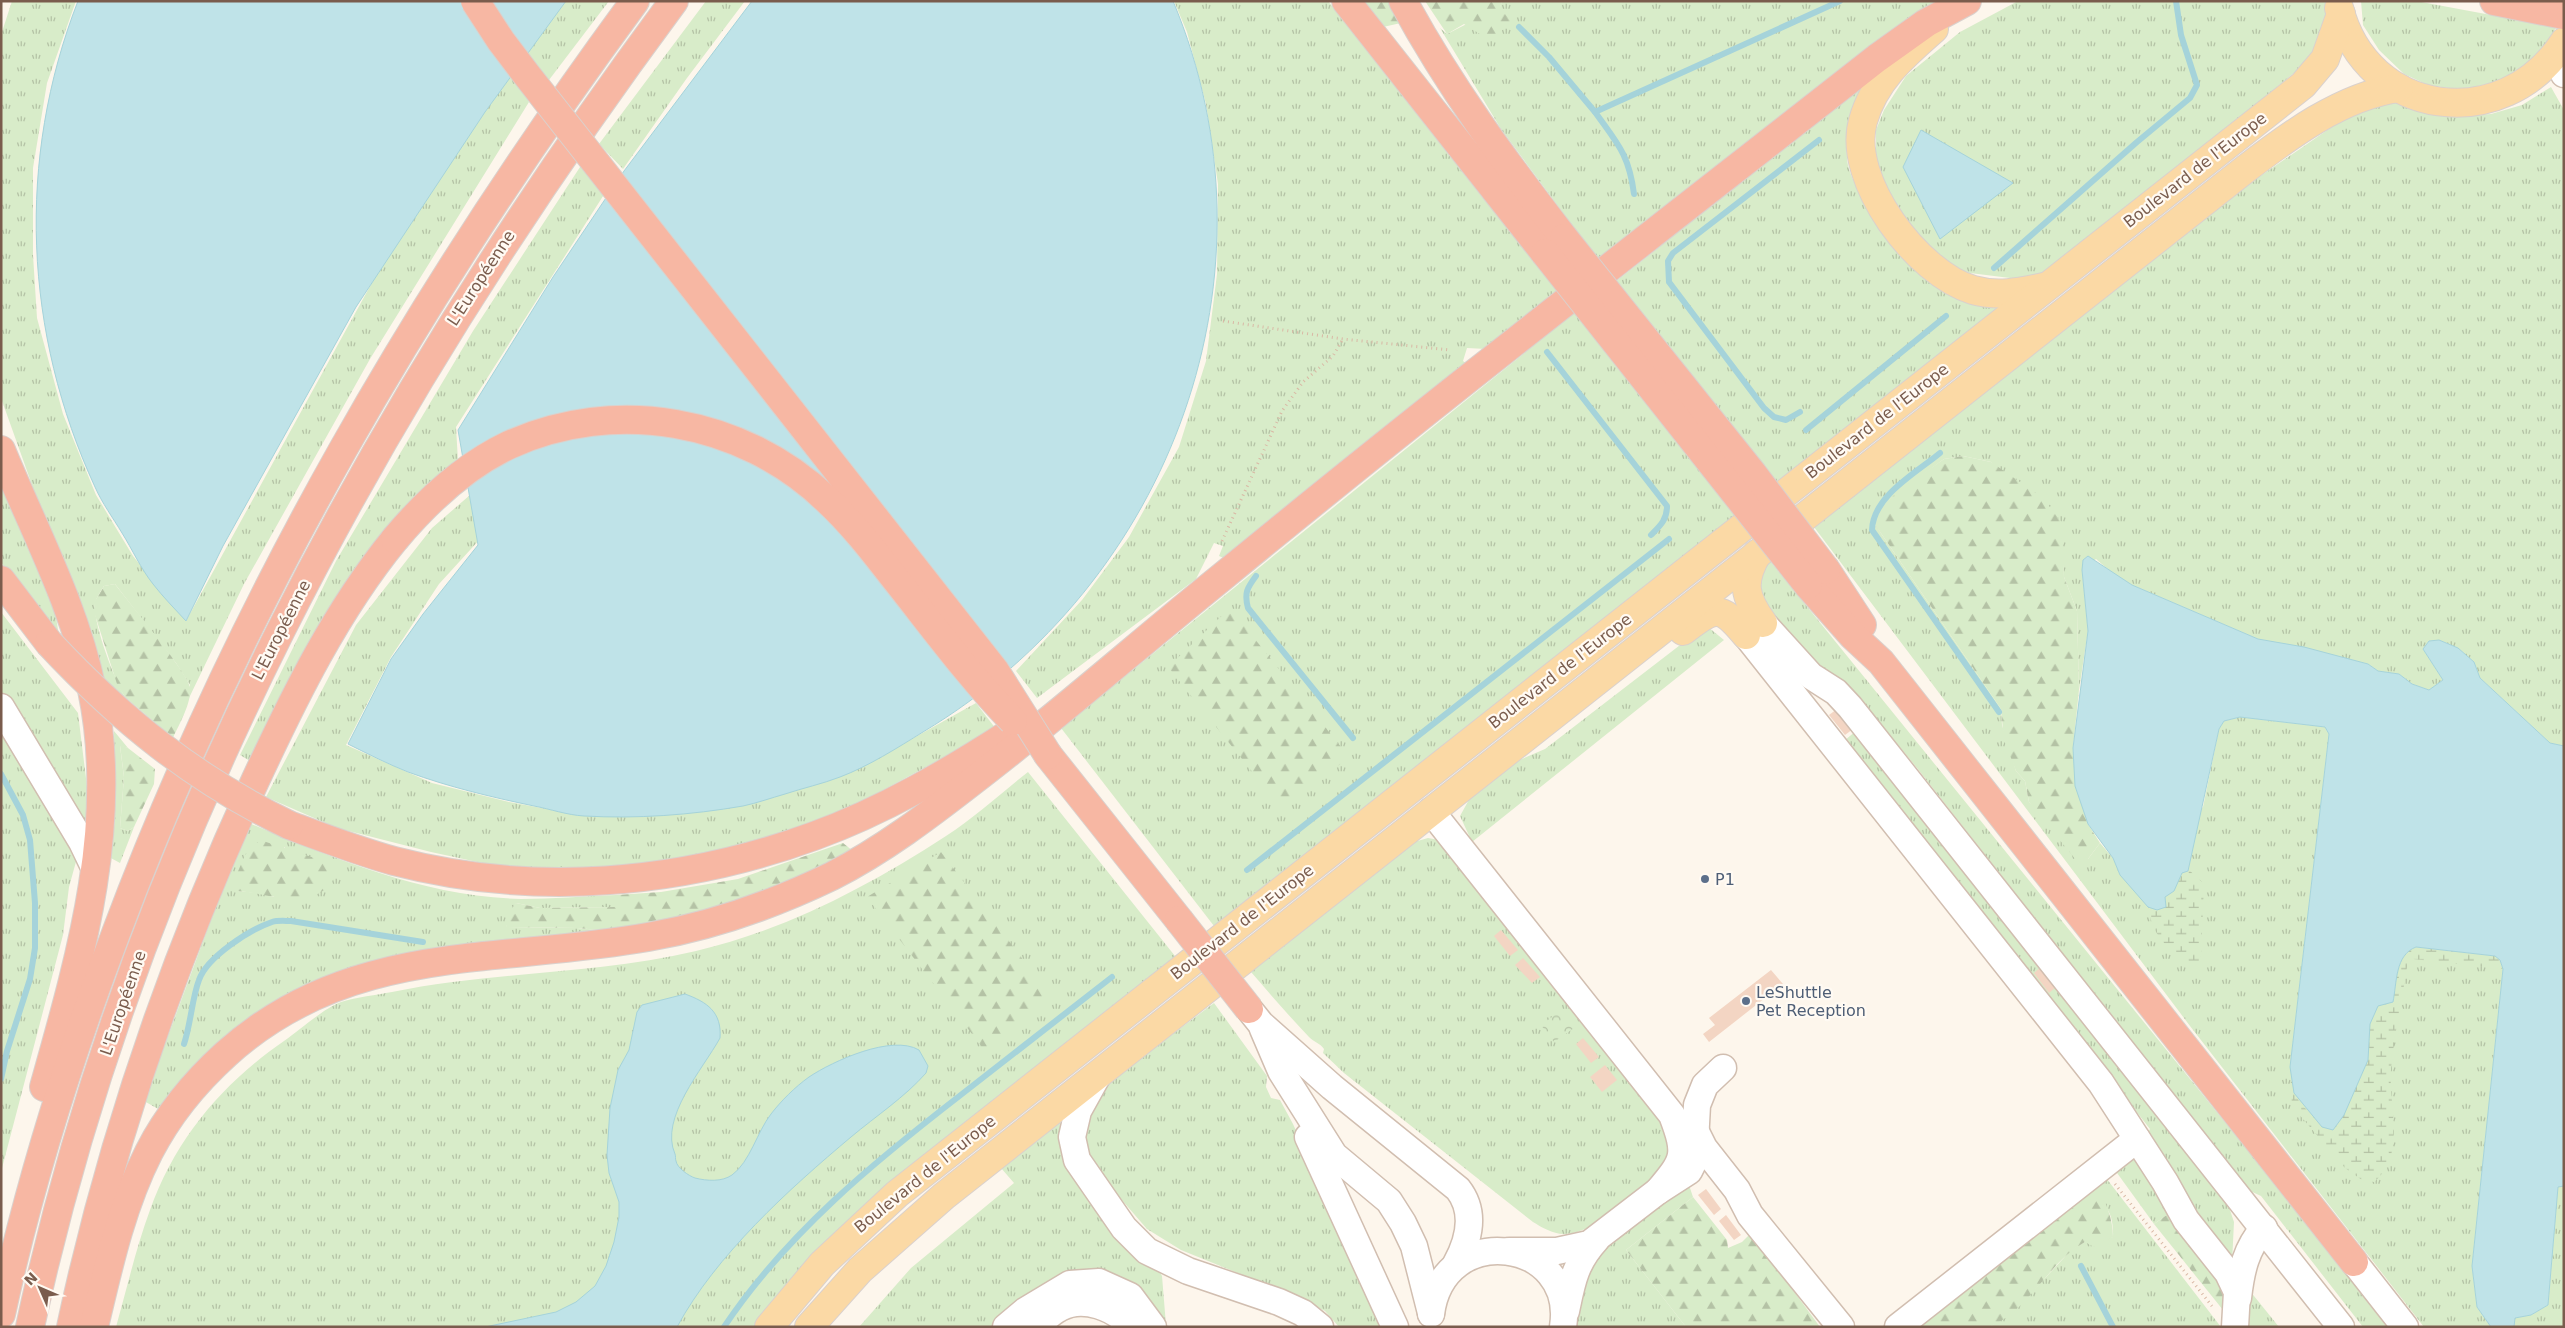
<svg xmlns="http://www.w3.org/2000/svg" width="2565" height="1328" viewBox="0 0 2565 1328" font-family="'DejaVu Sans',sans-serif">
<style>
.grass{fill:url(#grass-tufts);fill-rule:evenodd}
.forest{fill:url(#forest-firs)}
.wetland{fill:url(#wetland-marsh)}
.park{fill:url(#park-crowns)}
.water{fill:#bfe3e8;stroke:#a5d3da}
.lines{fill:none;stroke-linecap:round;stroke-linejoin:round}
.stream{stroke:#a5d3da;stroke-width:6}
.building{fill:#f3d5c3}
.minor-casing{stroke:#d1beb0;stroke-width:29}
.major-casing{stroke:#dad1cd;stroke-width:30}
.highway-casing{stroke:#dad1cd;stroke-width:30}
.path{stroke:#d9b8a5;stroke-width:3;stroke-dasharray:1 4;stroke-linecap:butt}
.minor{stroke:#fff;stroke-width:26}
.major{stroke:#fbd9a5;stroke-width:28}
.highway{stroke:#f7b7a3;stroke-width:28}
.highway-bridge-casing{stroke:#dad1cd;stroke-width:30;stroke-linecap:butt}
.highway-bridge{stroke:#f7b7a3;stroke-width:28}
.service-dot{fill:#5c6f8a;stroke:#fffaf3;stroke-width:2}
.labels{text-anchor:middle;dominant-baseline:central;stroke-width:4.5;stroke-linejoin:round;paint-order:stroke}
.street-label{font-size:16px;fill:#7a5c4d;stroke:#fffaf3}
.service-label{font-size:16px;fill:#4e5e75;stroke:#fffaf3;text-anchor:start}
</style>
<defs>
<pattern id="grass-tufts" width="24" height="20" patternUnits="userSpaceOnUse" patternTransform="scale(1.25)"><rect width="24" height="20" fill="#d8ecc9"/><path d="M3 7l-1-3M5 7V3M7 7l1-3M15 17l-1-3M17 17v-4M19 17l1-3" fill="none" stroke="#b4c2a5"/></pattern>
<pattern id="forest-firs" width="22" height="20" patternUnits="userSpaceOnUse" patternTransform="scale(1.25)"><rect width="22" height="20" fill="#d8ecc9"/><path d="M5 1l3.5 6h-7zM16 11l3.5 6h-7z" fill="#b4c2a5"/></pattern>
<pattern id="wetland-marsh" width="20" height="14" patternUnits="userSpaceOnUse" patternTransform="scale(1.25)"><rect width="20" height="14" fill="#d8ecc9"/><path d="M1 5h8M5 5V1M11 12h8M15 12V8" fill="none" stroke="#b4c2a5"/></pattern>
<pattern id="park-crowns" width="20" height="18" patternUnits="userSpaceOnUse" patternTransform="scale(1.25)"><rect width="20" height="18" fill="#d8ecc9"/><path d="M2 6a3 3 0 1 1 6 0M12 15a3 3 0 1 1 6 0" fill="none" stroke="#b4c2a5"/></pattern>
</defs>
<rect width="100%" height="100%" fill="#fdf6ec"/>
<g class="grass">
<path d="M12,1H76L47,83L33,168V255L37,318L63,414L96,495L133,556L186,621L374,279L511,72L529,102L370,359L244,584L189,698L190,685L176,663L115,584L104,586C101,591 96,598 95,604C93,623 114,679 125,697L102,681L1,398V35Z"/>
<path d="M563,1H609L549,80L526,52Z"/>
<path d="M706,1H745L687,78L623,169L599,144Z"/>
<path d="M1174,1H1328L1482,197L1559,291L1486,349L1467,348L1463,361L1467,364L1226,559L1219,556L1223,546L1214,543L1196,579L1037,698L1016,671L1082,600L1129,537L1179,447L1206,361L1217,274L1218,184L1206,104L1187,32Z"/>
<path d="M1502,1H1938L1911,17L1597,259L1501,129L1440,28L1447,34L1500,7Z"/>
<path d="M2018,1H2325L2327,34L2305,64L2066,260L2034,281L1962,272L1925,250L1876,176V130L1884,110L1906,76L1960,32Z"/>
<path d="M2361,1H2416L2556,27L2544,53L2514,77L2462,90L2428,85L2404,74L2379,50L2363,25Z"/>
<path d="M1866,84C1857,109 1841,143 1849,169C1859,203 1916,271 1944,292C1960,303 1986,302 2004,303L1775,485L1615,282Z"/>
<path d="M2551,87L2564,110V746L2550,743L2480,678L2474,662L2458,648L2439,640L2429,641L2423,649L2443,680L2429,690L2412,684L2399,674L2378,671L2368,664L2258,639L2132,585L2111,572L2096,559L2082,570L2088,631L2079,690L2077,611L2064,577L2062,552L1991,462L1963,456L1944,459L1882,505L1874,523L2001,709L2002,725L2016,771L2025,781L2029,802L2088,859L2100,843L2113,858L2120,875L2203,807L2219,729L2224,721L2240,717L2325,727L2329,734L2290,1067L2401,958L2495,956L2503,969L2472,1266L2477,1307L2491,1327H2424L2190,1026L1814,527L2091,307L2256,179L2339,122L2384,104L2406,102L2427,110L2458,116L2491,114L2522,105Z"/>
<path d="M582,164L605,193L456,427L458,461C425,493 387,524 360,562C314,623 283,693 250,761L240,755L336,561L473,331Z"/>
<path d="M1575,312L1737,517L1214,926L1061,728Z"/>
<path d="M1,485L55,611L60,642L21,593L1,562Z"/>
<path d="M470,495L481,538L439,584L391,657L346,745L432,783L509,802L569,813L641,817L720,807L892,750L976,703L996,729L852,807L762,840L687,861L590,870L496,866L431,852L337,828L266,797L356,625L432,528Z"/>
<path d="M1770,561L2276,1185L2387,1327H2363L2261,1196L2248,1190L1917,768L1857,695L1820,669L1763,607L1759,576Z"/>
<path d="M1,612L78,713L90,811L69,887L63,935L1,1172Z"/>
<path d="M1708,627L1724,640L1472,842L1460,816L1471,796L1510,764L1545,749L1697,632Z"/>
<path d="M114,731L128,748L120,746L124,777L120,828L128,831L134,827L120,863L109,857L115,821Z"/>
<path d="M1856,731L2225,1195L2234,1222L2232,1263L2144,1139L2150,1129L1845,740Z"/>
<path d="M1028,772L1175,956L871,1205L803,1268L755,1327H116C127,1288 136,1248 150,1210C176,1138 222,1084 284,1041C300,1030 324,1008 341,1002C357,997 376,995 392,992C492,971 596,975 696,951C786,930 869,886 946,836C975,817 1001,793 1028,772Z"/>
<path d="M249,823C335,859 426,897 521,899C552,899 584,896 616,895L617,907L540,908L516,903L506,927L577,928L621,932C506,942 376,940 275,1001C265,1008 255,1018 246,1026C214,1052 188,1080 160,1110L144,1101L222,890ZM285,847L274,897L259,893L238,891Z"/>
<path d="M1428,838L1439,840L1672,1135L1671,1168C1646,1187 1595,1234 1565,1234C1555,1235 1541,1227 1533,1222L1344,1073L1323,1053L1324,1049C1320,1043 1314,1042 1309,1037C1289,1016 1270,994 1251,972L1414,842Z"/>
<path d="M1214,1003L1267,1076L1266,1087L1271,1098L1280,1100L1293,1124L1385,1327H1339L1325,1311L1292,1295L1181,1250L1147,1229L1089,1162L1084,1130L1109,1082Z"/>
<path d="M1070,1112L1062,1144L1155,1264L1162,1276L1166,1325L1135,1290L1002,1327H859L911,1268L1014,1183L1001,1168Z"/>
<path d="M2130,1152L2171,1212L2154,1224L2112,1166Z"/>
<path d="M2103,1174L2221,1327H1990L2024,1301L2072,1249L2085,1242L2113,1237C2114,1208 2104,1204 2083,1189Z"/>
<path d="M1689,1185L1693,1197L1626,1250L1686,1327H1577L1578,1293L1597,1252L1681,1189Z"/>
<path d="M2558,1186H2564V1327H2514L2515,1318L2531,1315L2548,1305Z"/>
<path d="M2250,1291L2279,1327H2245Z"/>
</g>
<g class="forest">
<path d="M1364,1H1389L1401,23L1383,27Z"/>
<path d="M1425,1H1502L1500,8L1511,21L1491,41L1464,24L1447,34Z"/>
<path d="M1963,456L1991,462L2043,498L2062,523L2064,577L2077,611L2079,690L2073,748L2088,824L2100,843L2088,859L2076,860L2029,802L2025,781L2016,771L2004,740L2001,709L1874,523L1882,505L1907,485L1944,459Z"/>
<path d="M115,584C127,600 188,673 190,687C192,703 179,724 173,738L125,697L117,684L95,615V601L104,586Z"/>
<path d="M1230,608L1349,757L1283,810L1168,667Z"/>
<path d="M120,745L128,748L155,769L154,784L134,827L128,831L120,828L124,777Z"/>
<path d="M260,840L333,864L337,870C335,876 332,883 328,887C304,909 265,893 238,891L233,883L245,855Z"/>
<path d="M843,843L853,851L753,898L621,932L577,928L506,927L508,914L516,903L540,908L616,907V895L661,892L738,879Z"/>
<path d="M941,852L1053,999L985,1051L867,897Z"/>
<path d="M2098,1187C2106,1203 2113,1219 2113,1237L2094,1247L2085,1242C2048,1262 2030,1310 1991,1326C1981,1328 1927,1327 1914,1327L2083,1189Z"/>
<path d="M1693,1197L1727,1240L1728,1248L1742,1242L1751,1233L1820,1327H1686L1626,1250Z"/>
<path d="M2171,1212L2226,1286L2227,1315L2154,1224Z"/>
</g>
<g class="wetland">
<path d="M2188,869L2204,884L2201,956L2198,966L2193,968C2169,949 2153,939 2148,907L2157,910L2165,897L2173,891L2182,873Z"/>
<path d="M2416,947L2495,956L2500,960L2503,969L2413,959L2407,967C2402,1000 2394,1035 2391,1069C2388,1105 2407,1155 2374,1182L2362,1180L2345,1168L2292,1106L2290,1067C2296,1108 2301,1110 2339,1124L2368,1060L2370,1024L2378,1006L2393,1002C2397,982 2395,955 2416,947Z"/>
</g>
<path class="park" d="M1563,1009L1577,1026L1554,1042L1541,1025Z"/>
<g class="water">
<path d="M78,1H566L485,112L356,307L223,546L186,621C175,609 163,597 153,584C141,569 132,549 122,533C113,518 102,503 95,487C24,333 16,160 78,1Z"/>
<path d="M752,1H1173C1287,273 1172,583 923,732C897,748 869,766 840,777C822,784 803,788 785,794C771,798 757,803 743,806C691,815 637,819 584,816C567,815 550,809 534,806C491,797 449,787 408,772C388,764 368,754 348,744L391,659L423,614L478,545L458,430L553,277L624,171Z"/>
<path d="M1921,130L2013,183L1940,239L1903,167Z"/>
<path d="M2088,556L2132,585L2258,639L2304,647L2368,664L2378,671L2399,674L2412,684L2429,690L2443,680L2423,649L2429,641L2439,640L2458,648L2474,662L2480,678L2550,743L2564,746V1186L2558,1187L2548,1305L2531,1315L2515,1318L2514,1327H2491L2477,1307L2472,1266L2503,969L2500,960L2495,956L2416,947C2395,955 2397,982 2393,1002L2378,1006L2370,1024L2368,1060L2344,1115L2333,1130L2322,1127L2294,1093L2290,1067L2329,734L2325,727L2240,717L2224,721L2219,729L2188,871L2182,873L2174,891L2165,897L2166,907L2157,910L2148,907L2120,875L2113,858L2088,824L2075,786L2073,748L2088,631L2082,570L2083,560Z"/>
<path d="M685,994C707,1002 722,1012 720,1038C703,1069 659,1118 675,1154C676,1156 675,1159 676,1161C677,1168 689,1176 695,1178C707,1181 722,1182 732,1175C750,1162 757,1132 771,1114C781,1101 795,1087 809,1077C833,1061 892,1034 919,1050L928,1066L926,1073C905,1097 876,1116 851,1137C789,1189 716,1255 677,1327H485L556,1312L576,1302L595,1286L606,1266L614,1242L619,1217V1202L609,1173L607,1155L610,1108L618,1070L629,1050L637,1012L642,1005Z"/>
</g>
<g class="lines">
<g class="stream">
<path d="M1519,27L1549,57L1595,112L1840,1"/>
<path d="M1595,112C1617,143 1629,154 1634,194"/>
<path d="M1994,268L2137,142L2190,98L2197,85L2181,35L2176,1"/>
<path d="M1547,352L1667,506C1667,520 1660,526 1651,535"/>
<path d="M1800,412L1786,420L1774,417L1764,408L1669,282L1668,261L1673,253L1819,140"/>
<path d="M1806,430L1946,316"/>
<path d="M1940,453C1916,473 1873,496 1872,530L1999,712"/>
<path d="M1256,576C1247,588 1244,593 1248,608L1353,738"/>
<path d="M1,774L23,815L30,840L35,903V948L30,979L7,1051L1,1079"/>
<path d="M1247,870L1669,539"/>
<path d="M184,1044C191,1023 192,998 199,980C207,957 249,930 272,922C278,920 285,921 291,921L423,942"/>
<path d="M2081,1266L2113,1327"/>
<path d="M724,1327C787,1233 874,1162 962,1094C1012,1055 1062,1016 1112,977"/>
</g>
</g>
<g class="building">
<path d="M1837,709L1853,729L1845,735L1829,715Z"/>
<path d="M1501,930L1518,950L1510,956L1494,936Z"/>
<path d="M1523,958L1540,977L1532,983L1515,965Z"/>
<path d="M2041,967L2056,987L2049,993L2034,973Z"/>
<path d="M1771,970L1783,984L1709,1042L1703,1034L1715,1025L1709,1018Z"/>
<path d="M1583,1038L1599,1057L1591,1063L1576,1044Z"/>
<path d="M1605,1065L1617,1080L1602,1092L1590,1077Z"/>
<path d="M1706,1189L1721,1209L1714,1215L1698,1195Z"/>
<path d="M1726,1215L1741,1235L1734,1240L1719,1221Z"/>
</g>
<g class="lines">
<g class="minor-casing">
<g id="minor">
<path d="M2558,50L2564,74"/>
<path d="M1763,623L1811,676L1836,692L1850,707L2341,1327"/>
<path d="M1746,635L2101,1083L2165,1182L2186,1220L2228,1273L2237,1292L2235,1327"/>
<path d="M1,707L82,842L95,869"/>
<path d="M1431,811L1672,1115C1687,1155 1685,1159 1658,1191"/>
<path d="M1249,1009L1261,1024L1332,1087L1458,1189C1476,1212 1469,1240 1456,1264"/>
<path d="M1263,1029L1281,1071L1334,1155L1389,1201L1403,1223L1414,1246L1431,1313"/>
<path d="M1098,1075L1078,1111L1072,1137L1077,1160L1124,1228L1147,1251L1188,1271L1279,1302L1303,1313L1320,1327"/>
<path d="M1695,1130L1704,1148L1737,1190L1750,1215L1841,1327"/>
<path d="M1308,1137L1395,1327"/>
<path d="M1509,1251H1557L1589,1244L1658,1191L1689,1171L1694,1161L1697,1105L1705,1085L1723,1068"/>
<path d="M2354,1262L2405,1327"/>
<path d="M2238,1298C2241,1271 2246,1248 2264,1228"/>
<path d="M1566,1311C1572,1282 1575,1263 1596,1240"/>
<path d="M1431,1314C1443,1219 1577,1238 1563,1327"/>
<path d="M1006,1327L1025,1311L1070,1284L1099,1282L1130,1296L1153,1327"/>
<path d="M1035,1327C1043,1321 1051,1312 1060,1308C1083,1295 1116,1308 1131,1327"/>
<path d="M1898,1327L2137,1139"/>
</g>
</g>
<g class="major-casing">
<g id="major">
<path d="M2339,8C2367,118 2503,136 2564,42"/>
<path d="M1934,29C1903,56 1874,81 1863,121C1846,180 1918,274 1973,290C1998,297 2020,292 2044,287"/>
<path d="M1757,554C1741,582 1744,597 1763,623"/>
<path d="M1683,631C1715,606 1720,604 1746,635"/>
<path d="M769,1327L822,1264L897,1194L2303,85L2325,59L2341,14"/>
<path d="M809,1327L860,1270L944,1196L2243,171C2287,137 2341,96 2399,88"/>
</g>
</g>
<g class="highway-casing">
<g id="highway">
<path d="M1346,1L1545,253"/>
<path d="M1403,1C1449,86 1505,162 1564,238"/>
<path d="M2494,1L2564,15"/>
<path d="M1,450C33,528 75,606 92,690C120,823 80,959 44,1087"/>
<path d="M1826,570L1862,625"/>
<path d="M1,580L49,643"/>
<path d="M1808,585L1853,636L1881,662L2354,1262"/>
<path d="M1048,755L1179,920"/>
<path d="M289,825C324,838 358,851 394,861C533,897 680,885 814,836C883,811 948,773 1010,733"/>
<path d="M1,1314C29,1184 69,1057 116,933C242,597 423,289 635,1"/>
<path d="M30,1327C135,841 379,398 674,1"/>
<path d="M71,1327C111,1139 175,955 255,781C294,697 336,611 395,539"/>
<path d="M94,1327C108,1268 121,1207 149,1152C168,1115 195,1082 226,1054C350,942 497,964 648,937C712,926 774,904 832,876C883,850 929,815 974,780C1059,715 1139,644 1222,577C1437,400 1658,230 1877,58L1926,23L1967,1"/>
</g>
</g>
<g class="path">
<path d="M1223,321L1343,339L1450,350"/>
<path d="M1222,541L1282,411L1303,382L1333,356L1343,339"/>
<path d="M2115,1184L2212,1306"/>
</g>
<use href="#minor" class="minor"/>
<use href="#major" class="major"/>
<use href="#highway" class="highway"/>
<g class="highway-bridge-casing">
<g id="highway-bridge">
<path d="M475,1L501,41L526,74L995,671L1048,755"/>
<path d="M1564,238L1753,474L1826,570"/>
<path d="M1545,253L1808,585"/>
<path d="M395,539C426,502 465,466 509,445C615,397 742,419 826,499C851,522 872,549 893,576C932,625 969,676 1013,721"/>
<path d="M49,643C121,720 194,779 289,825"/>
<path d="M1179,920L1249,1009"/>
</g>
</g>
<use href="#highway-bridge" class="highway-bridge"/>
</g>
<g class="service-dot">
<circle cx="1705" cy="879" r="5"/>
<circle cx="1746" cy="1001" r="5"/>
</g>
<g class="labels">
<g class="street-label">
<text transform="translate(2195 170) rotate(-38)">Boulevard de l'Europe</text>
<text transform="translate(481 278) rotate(-57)">L'Européenne</text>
<text transform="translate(1877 421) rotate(-38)">Boulevard de l'Europe</text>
<text transform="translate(281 630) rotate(-63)">L'Européenne</text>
<text transform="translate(1560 671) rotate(-38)">Boulevard de l'Europe</text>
<text transform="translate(1242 922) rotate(-38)">Boulevard de l'Europe</text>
<text transform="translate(123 1003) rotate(-71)">L'Européenne</text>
<text transform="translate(925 1174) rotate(-39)">Boulevard de l'Europe</text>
</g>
<g class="service-label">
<text x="1715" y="879">P1</text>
<text x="1756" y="992">LeShuttle<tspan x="1756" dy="18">Pet Reception</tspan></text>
</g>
</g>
<rect width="2565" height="1328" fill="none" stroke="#7a5c4d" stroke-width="5"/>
<g transform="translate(40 1288) rotate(315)" stroke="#fffaf3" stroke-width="4" paint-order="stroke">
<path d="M0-4L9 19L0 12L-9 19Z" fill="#7a5c4d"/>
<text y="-8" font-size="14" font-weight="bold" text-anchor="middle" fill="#7a5c4d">N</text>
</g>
</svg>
